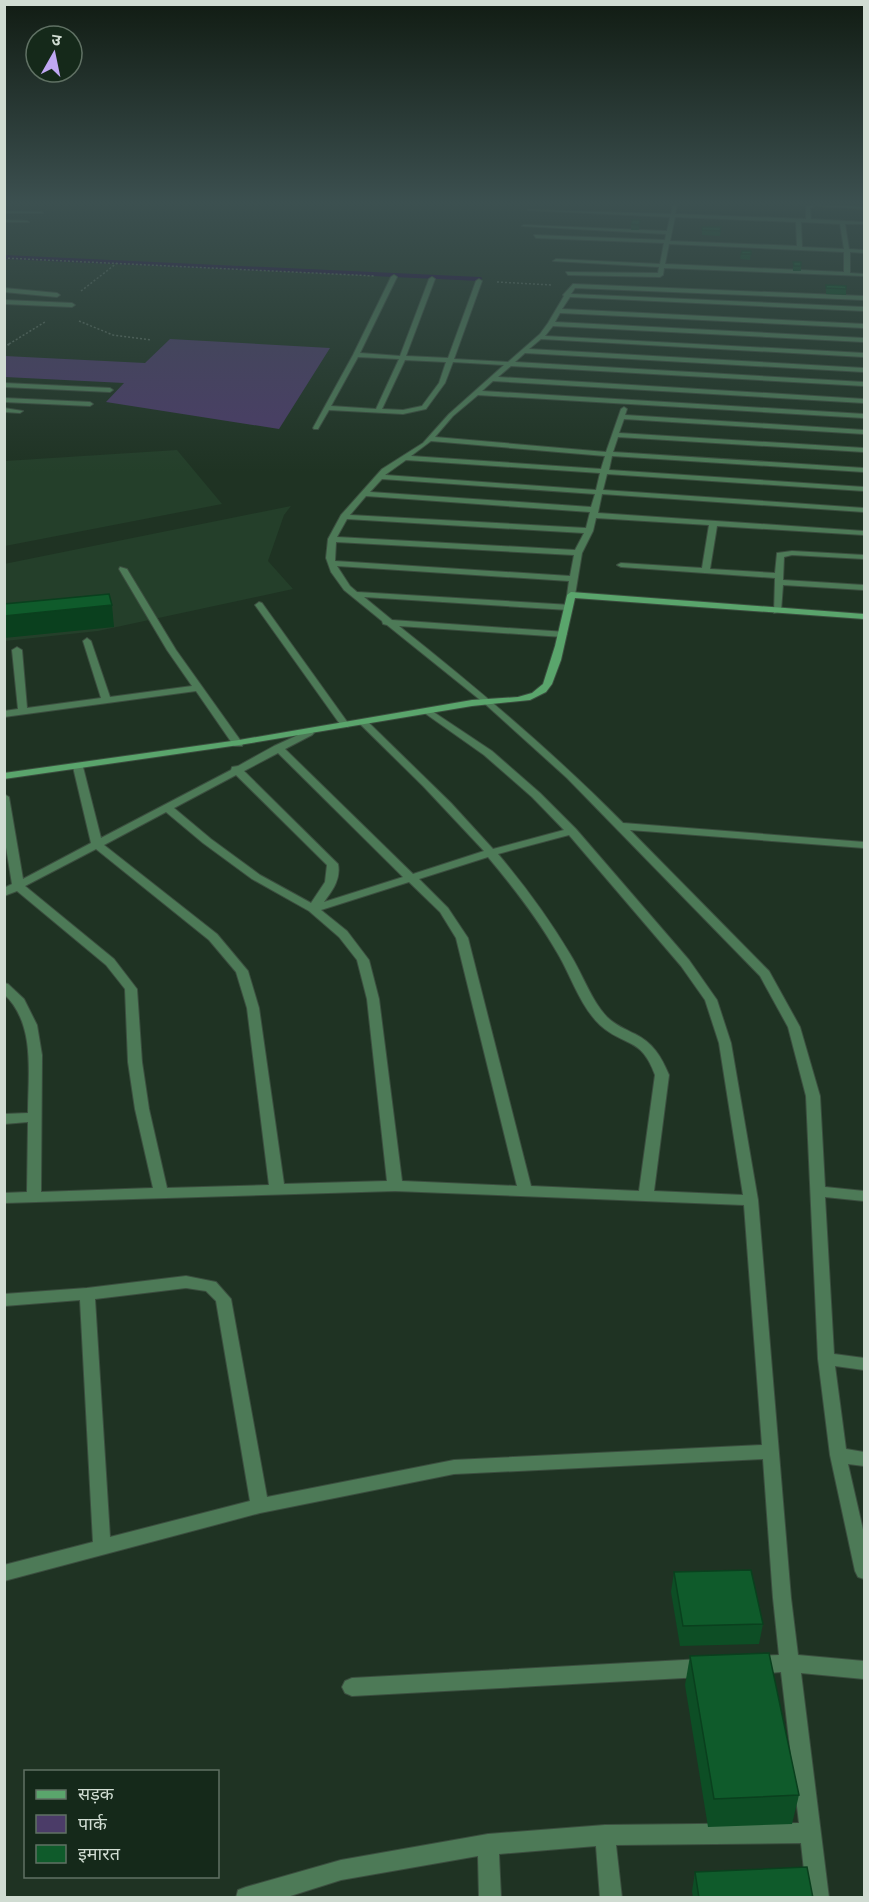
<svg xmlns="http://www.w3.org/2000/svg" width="869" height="1902" viewBox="0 0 869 1902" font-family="Ubuntu,'Noto Sans Devanagari',sans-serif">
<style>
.built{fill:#243f2a}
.green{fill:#4b3c68}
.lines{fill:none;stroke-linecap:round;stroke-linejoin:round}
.stream{stroke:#240645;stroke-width:4}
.lane-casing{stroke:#3b4e3f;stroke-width:2}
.street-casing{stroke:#3b4e3f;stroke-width:2}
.secondary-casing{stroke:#3b4e3f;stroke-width:2}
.path-far1{stroke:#5b6d5f;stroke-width:1.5;stroke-dasharray:2 2;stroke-linecap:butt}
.path{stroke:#5b6d5f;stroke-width:2;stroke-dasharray:2 2;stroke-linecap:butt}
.lane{fill:#4d7a57;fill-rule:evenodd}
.street{fill:#4d7a57;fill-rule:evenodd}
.secondary{fill:#5aa56c;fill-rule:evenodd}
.wall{fill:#0d4e25}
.shaded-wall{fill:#0a401e}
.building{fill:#0f5b2b;stroke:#0a401e;stroke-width:1.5}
</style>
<rect width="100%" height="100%" fill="#1f3323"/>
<g class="built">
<path d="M177,450L222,504L5,546V461Z"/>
<path d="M291,506L284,515L268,561L293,589L98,631L5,641L4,564Z"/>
</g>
<path class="green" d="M170,339L330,348L279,429L106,402L124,383L5,377V356L145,363Z"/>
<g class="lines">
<path class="stream" d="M4,257L480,279"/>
<g class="lane-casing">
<path id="lane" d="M4,300L72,303L75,305L72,307L4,304Z"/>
</g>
<g class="street-casing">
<g id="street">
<path d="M673,205H677L675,214L806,219V206L816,205L810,208L811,219L864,222V224H845L849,249L864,250V253L850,252V273L864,274V276L664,268L663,275L660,277L568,275L566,272L658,273L659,267L553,261L556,259L660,264L664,243L536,238L534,235L665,240L666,234L522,226L524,225L667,231L670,217L528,210L671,214ZM675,217L796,222L797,246L670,241ZM801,222L840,224L844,249L802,247ZM669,244L844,252V272L665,264Z"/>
<path d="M817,205L864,207V209L819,206Z"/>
<path d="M4,211L41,212L43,213H4Z"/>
<path d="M4,220L27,221L29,222H4Z"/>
<path d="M394,275L397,277L360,353L400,356L429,279L432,277L435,279L406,356L448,358L476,281L479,279L482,281L454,359L508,362L540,334L548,323L564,296L563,295L573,284L864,296V300L575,288L571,294L864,307V311L570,297L562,309L864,324V328L560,313L555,322L864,338V342L553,326L545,336L864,353V357L541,339L529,349L864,368V372L525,353L515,362L864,382V386L511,366L498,377L864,399V403L493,381L482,391L864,414V418L478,395L453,416L435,437L606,452L621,409L624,407L627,409L625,415L864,430V434L624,419L619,433L864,448V452L618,437L613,452L864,468V472L612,456L609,470L864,487V491L607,474L603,490L864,508V512L602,494L598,513L864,531V535L717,526L710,569L775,573L777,553L792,551L864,555V559L792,555L784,557L783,580L864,585V590L783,585L781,611L774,613L775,578L621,567L617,565L621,563L702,568L709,525L596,518L593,531L582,553L575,595L571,598L567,595L569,581L337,566L350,586L357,592L571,605V609L568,610L364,597L392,620L566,632L567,634L563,637L399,626C477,688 553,752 623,823L864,842V848L630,830L769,971L800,1027L820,1096L825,1187L864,1191V1201L825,1197L834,1354L864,1358V1370L835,1366L846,1449L864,1452V1466L848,1464L864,1534V1579L858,1577L855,1571L830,1455L818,1359L806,1096L788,1027L760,976L567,778L484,703L387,625L383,624L382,621L344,590L331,572L326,558L328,539L341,515L382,469L423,443L449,414L504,365L453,362L445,383L426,409L403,414L329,410L318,429H314L313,428L353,355L391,277ZM358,357L399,359L376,409L331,406ZM405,360L446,362L439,383L422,406L403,410L382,409ZM431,441L605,456L601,469L411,456ZM406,460L600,473L596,490L385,475ZM382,479L595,494L591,507L370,492ZM366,496L590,512L586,528L350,515ZM347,519L584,533L575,550L337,537ZM336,542L574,555L570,576L335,561Z"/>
<path d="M4,288L57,293L60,295L57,297L4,292Z"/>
<path d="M4,383L110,388L113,390L110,392L4,387Z"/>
<path d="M4,398L90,402L93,404L90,406L4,402Z"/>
<path d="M4,408L23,411L20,413L4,412Z"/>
<path d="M120,567L127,569L176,650L243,744L242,746H234L196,691L4,717V711L18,709L12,650L17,647L22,650L27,708L101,698L83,641L87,638L91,641L110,697L192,686L167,650L119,569Z"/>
<path d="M259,602L262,603L348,723V727H342L255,605Z"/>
<path d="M429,709L492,751L540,793L576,829L689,960L717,1000L731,1043L758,1200L791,1598L798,1655L864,1661V1679L801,1673L829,1898H807L801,1843L616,1845L622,1898H600L596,1846L499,1854L501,1898H479L478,1856L341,1880L284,1898H236L238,1890L246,1887L341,1860L488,1834L605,1825L799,1823L781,1672L755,1674L748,1671L746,1665L748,1659L755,1656L779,1655L773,1598L763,1459L454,1474L260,1513L4,1581V1565L93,1542L80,1300L4,1306V1294L87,1288L186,1276L216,1282L231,1299L267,1497L454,1460L762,1445L744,1205L395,1191L4,1203V1193L27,1192L28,1122L4,1124V1114L28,1113C28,1073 36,1024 4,994V983L8,984L24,999L37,1025L42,1055L41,1192L153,1188L135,1109L128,1062L125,989L106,965L17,891L4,896V888L12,884L4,835V794L9,797L23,879L91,843L73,767L74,765H82L83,767L101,838L231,770L232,767L238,766L274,746L309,730L314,733L312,735L285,749L413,874L484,851L423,786L360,724L358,722L363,719L366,720L451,803L493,849L564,830L532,797L484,755L426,714L424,712ZM278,753L403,877L324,902C333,890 341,879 338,864L244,771ZM236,775L327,865L325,882L311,903L260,875L211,839L174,808ZM166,812L203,843L252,879L309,911L339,937L357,960L367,999L387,1181L284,1184L259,1008L248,971L217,934L104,845ZM569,835L681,966L705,1000L719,1043L743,1195L654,1191L669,1075C661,1056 653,1043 635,1034C625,1029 615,1025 607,1017C591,1000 583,975 570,954C549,919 525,886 498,854ZM96,849L209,940L236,972L247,1008L269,1185L167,1188L149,1109L142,1062L137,989L114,959L25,886ZM488,857C514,888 538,919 558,954C571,976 580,1006 600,1025C624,1047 641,1036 655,1075L639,1191L531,1186L468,938L448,908L419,879ZM409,882L440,912L456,938L517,1186L402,1181L379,999L369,960L347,931L321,910ZM186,1288L206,1291L216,1301L250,1501L110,1537L95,1299Z"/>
<path d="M702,1659L709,1662L712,1668L709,1674L702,1677L352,1696L345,1693L342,1687L345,1681L352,1678Z"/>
</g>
</g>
<g class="secondary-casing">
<path id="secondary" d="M571,592L864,614V619L575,598L561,660L552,684L546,692L530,700L472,706L239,745L4,779V773L239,740L472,700L518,697L532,693L543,684L555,646L567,595Z"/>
</g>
<g class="path-far1">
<path d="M4,258L375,276"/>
<path d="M497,282L552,285"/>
<path d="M81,291L117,263"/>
<path d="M79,321L113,335L151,340"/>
<path d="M9,344L45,322"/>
</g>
<path class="path" d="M4,347L11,343"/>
<use href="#lane" class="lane"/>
<use href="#street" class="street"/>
<use href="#secondary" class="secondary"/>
</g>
<g class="wall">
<path d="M631,224L640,225L639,230H631Z"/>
<path d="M702,227H721L720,236L702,235Z"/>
<path d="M751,251L750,260L740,259L741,254Z"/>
<path d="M793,262L801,266V271H793Z"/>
<path d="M826,285L846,289V295L826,294Z"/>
<path d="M674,1572L763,1624L759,1644L680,1646L671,1592Z"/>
<path d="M690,1656L799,1795L792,1824L708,1827L685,1685Z"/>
<path d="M695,1872L813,1898H693L692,1891Z"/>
</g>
<path class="shaded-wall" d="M112,605L114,627L4,638V616Z"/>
<g class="building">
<path d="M632,220H640L639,225L631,224Z"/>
<path d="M702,227H721L720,231L702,230Z"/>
<path d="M742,251H751V254H741Z"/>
<path d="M793,262H801V266H794Z"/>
<path d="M826,285L846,286V289L826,288Z"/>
<path d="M109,594L112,605L4,616V604Z"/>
<path d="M751,1570L763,1624L683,1626L674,1572Z"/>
<path d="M769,1653L799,1795L714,1799L690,1656Z"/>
<path d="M807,1867L813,1898H699L695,1872Z"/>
</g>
<linearGradient id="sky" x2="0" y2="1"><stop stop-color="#111c13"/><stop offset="0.43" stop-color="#3c5050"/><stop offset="1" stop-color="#3c5050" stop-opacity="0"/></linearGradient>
<rect width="869" height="472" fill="url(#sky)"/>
<rect width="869" height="1902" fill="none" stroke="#d0dcd2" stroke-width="12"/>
<rect x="24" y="1770" width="195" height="108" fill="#15291a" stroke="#607164" stroke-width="1.5"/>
<rect x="36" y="1790" width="30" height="9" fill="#5aa56c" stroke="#607164" stroke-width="1.5"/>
<text x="78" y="1800" font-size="18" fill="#d0dcd2">सड़क</text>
<rect x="36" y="1815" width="30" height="18" fill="#4b3c68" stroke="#607164" stroke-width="1.5"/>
<text x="78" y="1830" font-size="18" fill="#d0dcd2">पार्क</text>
<rect x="36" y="1845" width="30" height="18" fill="#0f5b2b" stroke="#607164" stroke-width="1.5"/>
<text x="78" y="1860" font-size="18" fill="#d0dcd2">इमारत</text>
<g transform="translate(54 54) rotate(9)"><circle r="28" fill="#15291a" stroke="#607164" stroke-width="1.5"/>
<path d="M0-4.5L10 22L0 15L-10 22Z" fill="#c0a8f3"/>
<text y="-9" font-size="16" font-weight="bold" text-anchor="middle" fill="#d0dcd2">उ</text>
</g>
</svg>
